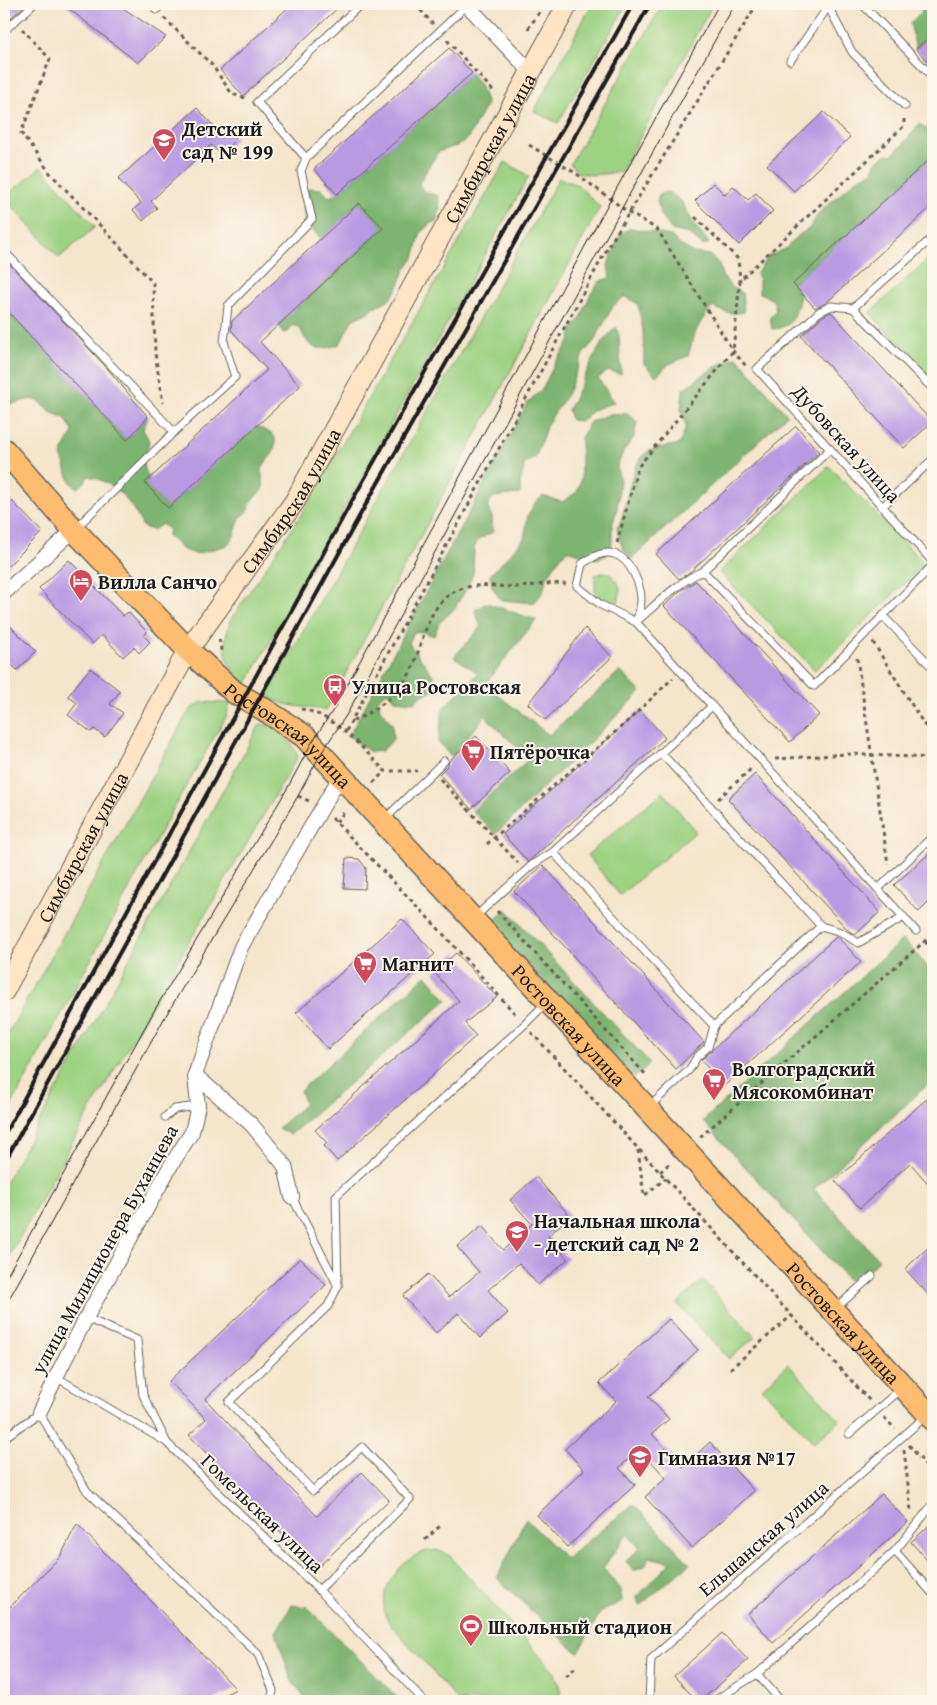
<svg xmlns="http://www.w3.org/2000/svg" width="937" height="1705" viewBox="0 0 937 1705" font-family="'Gentium Book Plus',serif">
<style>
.green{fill:#9ed283;stroke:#5d7750}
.forest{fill:#7eb471;stroke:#4d6846}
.building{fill:#b89ae3}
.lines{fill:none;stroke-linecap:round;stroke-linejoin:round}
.lane-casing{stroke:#686259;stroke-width:9}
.street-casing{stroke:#686259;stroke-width:16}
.secondary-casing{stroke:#686259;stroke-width:22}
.primary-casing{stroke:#686259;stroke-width:25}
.path{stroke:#686259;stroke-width:3;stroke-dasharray:4 4;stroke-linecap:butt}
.lane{stroke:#fff;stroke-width:7}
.street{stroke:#fff;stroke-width:14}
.secondary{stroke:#ffe4c6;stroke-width:20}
.primary{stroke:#febc70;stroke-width:22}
.tram{stroke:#1c1c1c;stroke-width:1}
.rail{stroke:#1c1c1c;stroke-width:4}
.labels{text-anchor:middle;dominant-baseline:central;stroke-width:4;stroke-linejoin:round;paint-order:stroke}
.poi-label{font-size:20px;font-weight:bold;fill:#1c1c1c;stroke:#fbf7ec;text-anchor:start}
.street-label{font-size:20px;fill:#1c1c1c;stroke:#fbf7ec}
</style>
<rect width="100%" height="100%" fill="#fbf7ec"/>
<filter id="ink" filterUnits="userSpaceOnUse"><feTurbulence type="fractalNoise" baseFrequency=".02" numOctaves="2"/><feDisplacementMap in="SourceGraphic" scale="10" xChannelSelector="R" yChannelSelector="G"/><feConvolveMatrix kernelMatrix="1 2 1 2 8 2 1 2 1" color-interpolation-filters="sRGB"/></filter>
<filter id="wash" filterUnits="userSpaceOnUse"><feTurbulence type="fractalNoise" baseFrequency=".0096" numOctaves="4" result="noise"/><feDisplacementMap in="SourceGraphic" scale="20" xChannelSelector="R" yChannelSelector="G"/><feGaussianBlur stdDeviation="1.12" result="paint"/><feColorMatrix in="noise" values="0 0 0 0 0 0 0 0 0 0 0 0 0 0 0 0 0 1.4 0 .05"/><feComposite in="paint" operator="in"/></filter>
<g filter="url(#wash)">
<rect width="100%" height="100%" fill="#f4e5cb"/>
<g class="green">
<path d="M592,4H627L558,123L534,111Z"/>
<path d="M663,4H713L621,172L593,175L578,173L570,164Z"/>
<path d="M505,162L529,176L246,685L236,676L228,662L224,645L230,621L301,515Z"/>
<path d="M41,167L95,227L59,258L4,197Z"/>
<path d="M559,178L578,185L600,207L326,710C303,706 288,708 266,697Z"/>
<path d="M933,254V381L870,313Z"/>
<path d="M829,466L925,564L815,670L719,572Z"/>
<path d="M605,572C620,579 624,591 616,606L595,597V575Z"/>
<path d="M202,702L230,703L226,717L173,809L4,1119V1041L186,716L192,708Z"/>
<path d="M260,724C283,728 288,737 298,756L82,1125L4,1266V1185Z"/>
<path d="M663,792L696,832L620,895L587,855Z"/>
<path d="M703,1280L755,1337L729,1359L677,1304Z"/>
<path d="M788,1364L840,1421L814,1443L762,1388Z"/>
<path d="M437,1550L450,1556L555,1673L560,1689V1701H458L388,1621C387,1617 384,1611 384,1606C382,1586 402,1560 421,1553C425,1551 432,1551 437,1550Z"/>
</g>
<g class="forest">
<path d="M924,4H933V33L916,49L910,23L921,12Z"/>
<path d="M472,73L481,87L487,105C479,114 472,136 464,142C457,147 445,149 438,152C432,163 424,172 419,184L423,191L438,196L440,209L437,221L431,223L421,232L414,258L406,268L397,289L391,298L368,312L352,320L340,344C318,352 309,350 300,328L293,325L288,332L283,333L279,325L382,229L359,203L321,238C301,223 301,210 308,188L321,189L329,197L337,194Z"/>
<path d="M919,124L933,132V158H931L793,284L800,295C796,313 794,328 772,329L770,317L776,310L774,301L759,292V280L756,274L769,256L785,249L800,234L809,229L819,213L856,180L873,171L875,163L887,154L892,155L905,142Z"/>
<path d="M668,192L681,201L695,226L709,243L703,246L689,234L672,230L661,216L657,200L660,194Z"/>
<path d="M631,228L671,236L680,245L694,253L710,255L719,264L722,276L732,287L742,293L744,312C731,315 724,312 713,307C697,323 694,335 688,356L669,364L656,376L644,364L643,331L638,304L625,296L613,306L595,340L583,354L568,393L547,424L536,457L525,463L520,483V494L493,497L487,506L492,517L493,532L478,540L474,548L473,574L467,588L454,609L439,623L434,636L423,632H414L409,643C419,659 433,670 439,689L426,693L414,702L395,700L387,692L378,699L380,709L392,724L393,740L382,751L370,752L349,736L528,402L543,388L555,363L570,341L572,329L581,318L590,295L600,281L610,278L608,265L620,234Z"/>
<path d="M11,315L127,440L148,417L143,430C152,443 149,443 145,456C142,464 146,472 149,479L145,483L168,508L256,426L272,434L275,438C275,458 271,452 263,467C260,474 264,481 263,487C262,495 250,495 249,510L240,518L233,538L227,545L196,554L184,550L167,536L169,530L162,524L153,530L143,527C131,502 117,483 88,476L84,483L78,488C65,482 68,467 61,456C64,447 70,440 73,431L65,418L50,412L39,401L31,399L4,406V329Z"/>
<path d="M616,327L619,336L621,374L608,371L598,378L614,402L593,410L582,421L571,420L568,409C585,382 592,349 616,327Z"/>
<path d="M737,357L787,415L632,559C623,551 619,541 617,528C629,509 628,462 649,451C658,447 670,446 680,444L686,426L681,410L683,389L718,365Z"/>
<path d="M628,413L637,422L634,437L623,452L617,467L620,480L617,509L612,526V543L607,555L597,559L567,550L557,562L546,579L543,592L534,603L501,600L492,587L490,575L524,539L528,515L535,503L543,496L562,502L577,492L581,480V438L590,422L610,414Z"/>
<path d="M486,603L536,620L486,683L494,692L549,735L620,671L641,692L496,834L472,811L529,759L485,716L451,757L438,742L443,708L478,673L454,657L481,627L475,610Z"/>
<path d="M506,909L650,1063L634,1078L490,924Z"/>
<path d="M903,939L933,973V1080L814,1189L879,1260L853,1285L703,1121Z"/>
<path d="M426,975L447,1000L290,1135L278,1128L305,1104L300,1091Z"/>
<path d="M633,1504L690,1564L639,1606L637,1597L671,1562L648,1557L646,1565L633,1571L626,1561L640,1548L627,1534L603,1568L621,1590L622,1601L600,1613L578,1653L537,1616L497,1578L526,1519L566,1559Z"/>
<path d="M292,1605L307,1607L401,1701H307L291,1680L276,1632Z"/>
</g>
<g id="blocks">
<g class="building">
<path d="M4,4H26L4,24Z"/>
<path d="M63,4H117L166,37L138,63Z"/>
<path d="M292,4H342L243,96L220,70Z"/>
<path d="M933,33V67L916,49Z"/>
<path d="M449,48L472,73L337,194L314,169Z"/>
<path d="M197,108L220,133L226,128L236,139L221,154L211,145L151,201L157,208L143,221L133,210L141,203L118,179Z"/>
<path d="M824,112L850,137L794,191L767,165Z"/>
<path d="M933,156V205L826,303L815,308L793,284Z"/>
<path d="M713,183L725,195L733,186L748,200L756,193L773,211L739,245L695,201Z"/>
<path d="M359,203L383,228L260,342L300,386L168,508L145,483L267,370L231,330L232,321Z"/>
<path d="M4,258L107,368L148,417L127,440L11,315L4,300Z"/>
<path d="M831,312L932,422L904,448L801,336L823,316Z"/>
<path d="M796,426L819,452L690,572L679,579L656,554Z"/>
<path d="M12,501L42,532L4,570V509Z"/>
<path d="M69,560L123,616L128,612L147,632L144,636L150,642L139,653L134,647L123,657L102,635L92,644L39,589Z"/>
<path d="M696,581L819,715L790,742L664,606L681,590Z"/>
<path d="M4,620L36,652L17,670L4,657Z"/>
<path d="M585,628L612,657L545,720L528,704Z"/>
<path d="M90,668L120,691L110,704L123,713L105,737L94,729L91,732L68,715L77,703L68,696Z"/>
<path d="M640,710L665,738L528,862L503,834Z"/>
<path d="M476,736L510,773L471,809L439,774L448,765L449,761Z"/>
<path d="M755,774L880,912L855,935L848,930L728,799Z"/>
<path d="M933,850V898L919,912L894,885Z"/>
<path d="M346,858L359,859L366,868L365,889L344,888Z"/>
<path d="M543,865L704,1042L676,1069L514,891Z"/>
<path d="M402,919L435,954L328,1049L296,1013Z"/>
<path d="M837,936L861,962L724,1086L701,1060Z"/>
<path d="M456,953L497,997L465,1023L476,1036L337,1161L324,1146L327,1143L315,1130L459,1001L434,972Z"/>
<path d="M933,1093V1189L910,1163L860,1208L835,1181Z"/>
<path d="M536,1177L570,1216L548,1236L568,1259L538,1285L519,1263L488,1290L508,1313L480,1338L458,1313L436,1333L403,1296L428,1274L449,1297L479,1272L457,1247L482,1226L503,1250L532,1224L510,1200Z"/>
<path d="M933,1243V1300L905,1269Z"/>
<path d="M300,1258L326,1285L205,1399L317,1516L362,1472L389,1500L316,1569L189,1435L206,1419L169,1381Z"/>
<path d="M669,1319L698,1350L648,1397L669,1419L652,1434L683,1467L710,1442L754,1491L692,1548L645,1497L666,1478L640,1449L619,1468L635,1485L567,1547L537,1515L584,1470L565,1449L616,1401L599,1383Z"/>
<path d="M882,1494L908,1522L773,1643L748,1614Z"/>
<path d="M933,1522V1567L911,1542Z"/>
<path d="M77,1524L236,1689L212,1701H4V1613L60,1557Z"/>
<path d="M722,1633L748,1660L700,1701H697L674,1676Z"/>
</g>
</g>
</g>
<g filter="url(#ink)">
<use href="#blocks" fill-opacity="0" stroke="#686259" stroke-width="1"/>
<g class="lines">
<g class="lane-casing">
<g id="lane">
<path d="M827,4L852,52L905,106"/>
<path d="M862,4L933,77"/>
<path d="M156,10L163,4"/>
<path d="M4,31L34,4"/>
<path d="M790,61L828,7"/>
<path d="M306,158L257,102L361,4"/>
<path d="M933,237L853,308L933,389"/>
<path d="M4,251L174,432"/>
<path d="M853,308L831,306L819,312L757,369L933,562"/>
<path d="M882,507L933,459"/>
<path d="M76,528L174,432L235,377L224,342L228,306L312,219L301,171L306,158L467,5"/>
<path d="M703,571L814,686L933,565"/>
<path d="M883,616L933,668"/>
<path d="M638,620C658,603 678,582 703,571L830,449"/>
<path d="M636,622C639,614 641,608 641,599C641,585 630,558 614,554C603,550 591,558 582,564L577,586L601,605L636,622L916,931"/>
<path d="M661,753L712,706"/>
<path d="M385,819L444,761"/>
<path d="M878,889L933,836"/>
<path d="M475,917L532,865L553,852L661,753L821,926L714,1026L553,852"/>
<path d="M821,926L841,932L858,943L904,917"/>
<path d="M650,1106L689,1070L697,1057L708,1047L714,1026"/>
<path d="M165,1117L175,1109L198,1106"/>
<path d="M292,1197L338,1286L336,1196L525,1024L546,1003"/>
<path d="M835,1309L872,1276"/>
<path d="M86,1318L137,1340L143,1395L166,1441"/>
<path d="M56,1377L166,1442L319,1590L424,1701"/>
<path d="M849,1434L901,1389"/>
<path d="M4,1438L39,1413L87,1491L258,1654L273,1690L271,1701"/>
<path d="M895,1551L933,1504"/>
<path d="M319,1590L410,1499L362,1447L313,1491L229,1402L328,1306L338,1286"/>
<path d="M649,1701L651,1659L926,1416"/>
<path d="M714,1701L757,1674"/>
<path d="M781,1701L757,1674L895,1551L933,1594"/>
</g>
</g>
<g class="street-casing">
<g id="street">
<path d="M466,4L530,71"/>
<path d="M4,593L74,530"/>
<path d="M195,1075L252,1125L285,1166L292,1197"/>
<path d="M39,1413L56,1377L86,1318L171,1165L192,1132L198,1106L195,1075L241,947L340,777"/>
</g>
</g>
<g class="secondary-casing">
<g id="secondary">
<path id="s1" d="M4,991L188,650L295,501L568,4"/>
</g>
</g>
<g class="primary-casing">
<g id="primary">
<path id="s2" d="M4,450L74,530L188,650L234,692L265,710L304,736L933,1419"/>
</g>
</g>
<g class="path">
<path d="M415,4L433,24"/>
<path d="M164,18L212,65L232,94L248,99"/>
<path d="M22,29L50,59L21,133L50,173L112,238L153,283L155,353L163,403"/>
<path d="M528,29L545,4"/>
<path d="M447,40L495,93"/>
<path d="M529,145L577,174L629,213L657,229L733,351L746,366"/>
<path d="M695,217L738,259L740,280"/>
<path d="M617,543L638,467L733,351L740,280L904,126V117"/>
<path d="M219,639L222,654"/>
<path d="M873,642L933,739"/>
<path d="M857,658L888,864"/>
<path d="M301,709C335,715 362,748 385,771H417"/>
<path d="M353,721C376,711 401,693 412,669C423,643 427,604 456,591C474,582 497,587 517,587C533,586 550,582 566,584"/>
<path d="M346,731L608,247L757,4"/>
<path d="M775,759L847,754L933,758"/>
<path d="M440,779L518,863"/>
<path d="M373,783L385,771"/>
<path d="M298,796L309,801"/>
<path d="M718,799L752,768"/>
<path d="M332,818L435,925L517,1016"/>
<path d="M336,822L346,810"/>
<path d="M487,844L629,720L673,678"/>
<path d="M497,911L646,1075"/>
<path d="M925,941L933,951"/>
<path d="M531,1032L870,1401"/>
<path d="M700,1137L933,934"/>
<path d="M638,1150L644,1196L666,1178"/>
<path d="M660,1172L671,1162"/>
<path d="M730,1369L791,1316"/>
<path d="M884,1417L895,1429"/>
<path d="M909,1445L933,1474"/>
<path d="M904,1450L911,1511"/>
<path d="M425,1540L440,1526"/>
<path d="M566,1676L577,1666"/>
</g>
<use href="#lane" class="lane"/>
<use href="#street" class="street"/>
<use href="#secondary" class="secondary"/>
<use href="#primary" class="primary"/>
<g class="tram">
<path d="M4,1281L154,1011L287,789L311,744L335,707L609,202L719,4"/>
<path d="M4,1308L165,1017L298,796L320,755L347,714L622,208L735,4"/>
</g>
<g class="rail">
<path d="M4,1135L353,499L633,4"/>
<path d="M4,1163L365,506L650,4"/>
</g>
</g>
</g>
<defs>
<g id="school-pin" transform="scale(1.25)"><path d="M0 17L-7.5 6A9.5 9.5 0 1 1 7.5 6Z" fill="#d1495b" stroke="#fbf7ec"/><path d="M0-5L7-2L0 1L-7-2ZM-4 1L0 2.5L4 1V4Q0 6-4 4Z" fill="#fff"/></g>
<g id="hotel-pin" transform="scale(1.25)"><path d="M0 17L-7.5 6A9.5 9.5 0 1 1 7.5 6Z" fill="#d1495b" stroke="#fbf7ec"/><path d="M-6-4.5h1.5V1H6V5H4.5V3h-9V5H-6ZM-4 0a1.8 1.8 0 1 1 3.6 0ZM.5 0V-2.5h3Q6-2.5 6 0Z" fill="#fff"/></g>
<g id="bus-pin" transform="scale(1.25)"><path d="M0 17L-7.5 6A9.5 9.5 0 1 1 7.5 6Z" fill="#d1495b" stroke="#fbf7ec"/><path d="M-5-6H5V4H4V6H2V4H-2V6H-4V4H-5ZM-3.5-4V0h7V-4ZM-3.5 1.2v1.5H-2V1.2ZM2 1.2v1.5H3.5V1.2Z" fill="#fff"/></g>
<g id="supermarket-pin" transform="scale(1.25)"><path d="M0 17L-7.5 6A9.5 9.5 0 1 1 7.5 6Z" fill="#d1495b" stroke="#fbf7ec"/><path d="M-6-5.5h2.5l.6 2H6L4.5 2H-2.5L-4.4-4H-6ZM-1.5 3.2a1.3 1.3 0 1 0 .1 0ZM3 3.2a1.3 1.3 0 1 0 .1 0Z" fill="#fff"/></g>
<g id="stadium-pin" transform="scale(1.25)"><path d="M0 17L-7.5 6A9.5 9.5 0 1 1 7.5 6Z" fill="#d1495b" stroke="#fbf7ec"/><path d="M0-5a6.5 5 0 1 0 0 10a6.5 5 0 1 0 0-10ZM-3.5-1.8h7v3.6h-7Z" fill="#fff"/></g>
</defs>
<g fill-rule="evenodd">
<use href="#school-pin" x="164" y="140"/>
<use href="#hotel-pin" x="81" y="581"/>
<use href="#bus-pin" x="335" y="686"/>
<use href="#supermarket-pin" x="473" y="751"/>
<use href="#supermarket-pin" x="365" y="963"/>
<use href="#supermarket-pin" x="714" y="1080"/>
<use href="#school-pin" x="517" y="1232"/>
<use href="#school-pin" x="640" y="1457"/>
<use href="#stadium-pin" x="471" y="1626"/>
</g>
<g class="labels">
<g class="poi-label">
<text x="182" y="128">Детский<tspan x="182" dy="23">сад № 199</tspan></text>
<text x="98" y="581">Вилла Санчо</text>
<text x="352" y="686">Улица Ростовская</text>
<text x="490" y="751">Пятёрочка</text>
<text x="382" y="963">Магнит</text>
<text x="732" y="1068">Волгоградский<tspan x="732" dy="23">Мясокомбинат</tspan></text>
<text x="534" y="1220">Начальная школа<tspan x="534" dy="23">- детский сад № 2</tspan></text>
<text x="658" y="1457">Гимназия №17</text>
<text x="488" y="1626">Школьный стадион</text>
</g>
<g class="street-label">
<text stroke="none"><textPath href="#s1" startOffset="974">Симбирская улица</textPath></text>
<text transform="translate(847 443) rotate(48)">Дубовская улица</text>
<text stroke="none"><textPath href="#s1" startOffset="569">Симбирская улица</textPath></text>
<text stroke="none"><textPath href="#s2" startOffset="404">Ростовская улица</textPath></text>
<text stroke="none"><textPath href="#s1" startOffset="164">Симбирская улица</textPath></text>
<text stroke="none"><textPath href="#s2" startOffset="809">Ростовская улица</textPath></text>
<text transform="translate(104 1249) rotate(-61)">улица Милиционера Буханцева</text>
<text stroke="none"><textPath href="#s2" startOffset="1214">Ростовская улица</textPath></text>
<text transform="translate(263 1513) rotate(44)">Гомельская улица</text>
<text transform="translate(763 1538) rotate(-41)">Ельшанская улица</text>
</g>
</g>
<rect width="937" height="1705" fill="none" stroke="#fbf7ec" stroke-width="20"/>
</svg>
